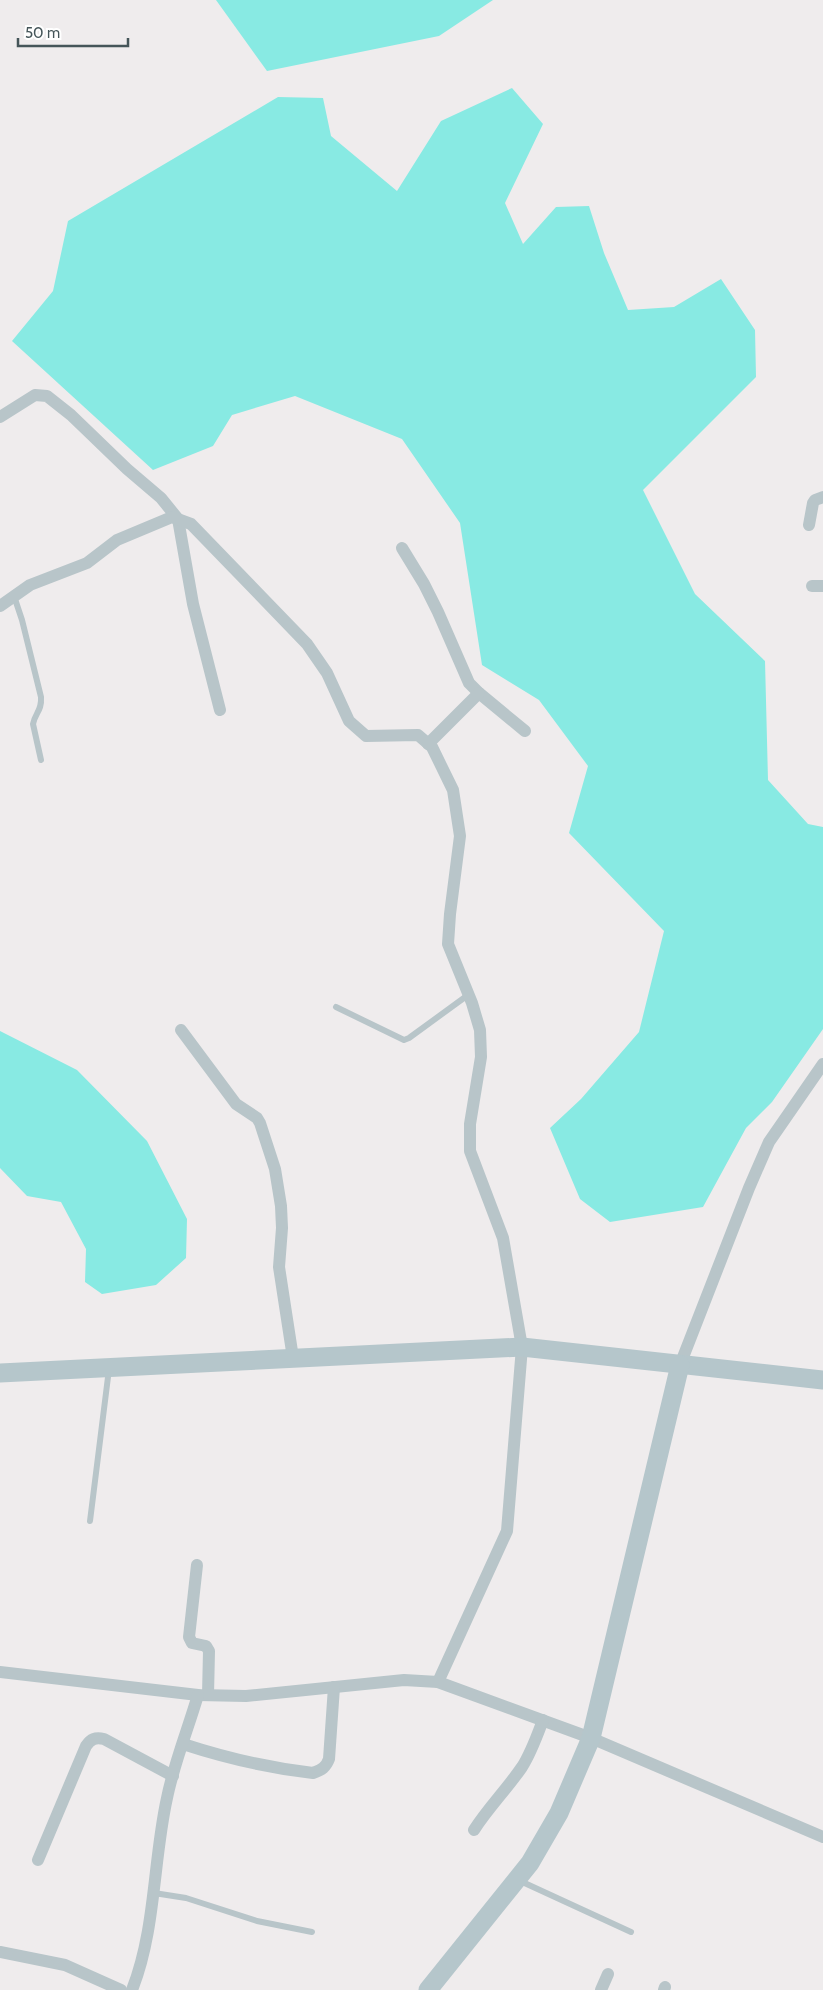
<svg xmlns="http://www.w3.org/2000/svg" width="823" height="1990" viewBox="0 0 823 1990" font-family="Cabin,sans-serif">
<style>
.water{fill:#88eae3}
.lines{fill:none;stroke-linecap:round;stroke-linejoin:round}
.lane{stroke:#b8c5c9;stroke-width:6}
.street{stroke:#b8c5c9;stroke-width:12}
.secondary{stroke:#b5c6cb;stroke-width:19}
</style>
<rect width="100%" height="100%" fill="#efeced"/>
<g class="water">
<path d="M216,0H493L439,36L267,71Z"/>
<path d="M512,88L543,124L505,203L523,244L556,207L589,206L604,253L628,310L674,307L721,279L755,330L756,377L643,490L695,594L765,661L768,780L808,824L823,827V1029L772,1102L746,1128L703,1207L610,1222L580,1199L550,1128L581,1099L639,1032L664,931L569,833L588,766L539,700L482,665L460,523L402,439L295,396L232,415L213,446L153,470L12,341L53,291L68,221L278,97L323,98L331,136L397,191L441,121Z"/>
<path d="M0,1031L77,1070L147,1141L187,1219L186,1258L156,1285L102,1294L85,1282L86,1249L61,1202L27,1196L0,1168Z"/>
</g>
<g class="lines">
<g class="lane">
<path d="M14,596L22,620L41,697C42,711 35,713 33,724L41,760"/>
<path d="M336,1007L404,1040L409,1038L468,995"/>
<path d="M90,1521L109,1369"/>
<path d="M518,1880L631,1932"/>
<path d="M154,1893L186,1898L257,1921L312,1932"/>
</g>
<g class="street">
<path d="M0,417L35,395L47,396L71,415L127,469L161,498L178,519L193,604L220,710"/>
<path d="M809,525L813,503L815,500L823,497"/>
<path d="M402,548L424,584L438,612L469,683L479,693L525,731"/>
<path d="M812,586H823"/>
<path d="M0,606L30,585L87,563L117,540L172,517L191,524L307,644L327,673L349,721L366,736L418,735L432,747L453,790L460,836L450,914L448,944L472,1003L480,1030L481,1057L470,1124V1151L503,1238L522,1347L507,1531L438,1682"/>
<path d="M428,744L479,693"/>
<path d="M181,1030L236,1104L257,1118L260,1123L275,1169L281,1206L282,1228L279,1267L293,1358"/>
<path d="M680,1365L749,1188L769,1142L823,1064"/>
<path d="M197,1565L189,1637L192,1643L206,1646L209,1651L208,1695"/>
<path d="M0,1672L198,1695L246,1696L404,1680L438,1682L591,1738L823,1837"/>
<path d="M183,1744C226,1758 269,1768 313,1773C322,1770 326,1767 329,1759L334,1687"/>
<path d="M474,1830C488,1808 507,1789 522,1767C531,1753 537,1736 543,1720"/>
<path d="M38,1860L86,1746C91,1739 95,1737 104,1739L173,1776"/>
<path d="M0,1952L65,1965L121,1990"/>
<path d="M132,1990C156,1929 153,1861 167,1798C174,1763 188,1729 198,1695"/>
<path d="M601,1990L608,1974"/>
<path d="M664,1990L665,1987"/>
</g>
<g class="secondary">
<path d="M0,1373L522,1347L823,1380"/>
<path d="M428,1990L530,1863L559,1813L591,1738L680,1365"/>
</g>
</g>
<path d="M18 38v8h110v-8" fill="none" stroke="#455559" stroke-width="2.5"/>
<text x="25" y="38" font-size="15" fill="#455559" stroke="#ffffff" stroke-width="4" paint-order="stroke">50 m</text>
</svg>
